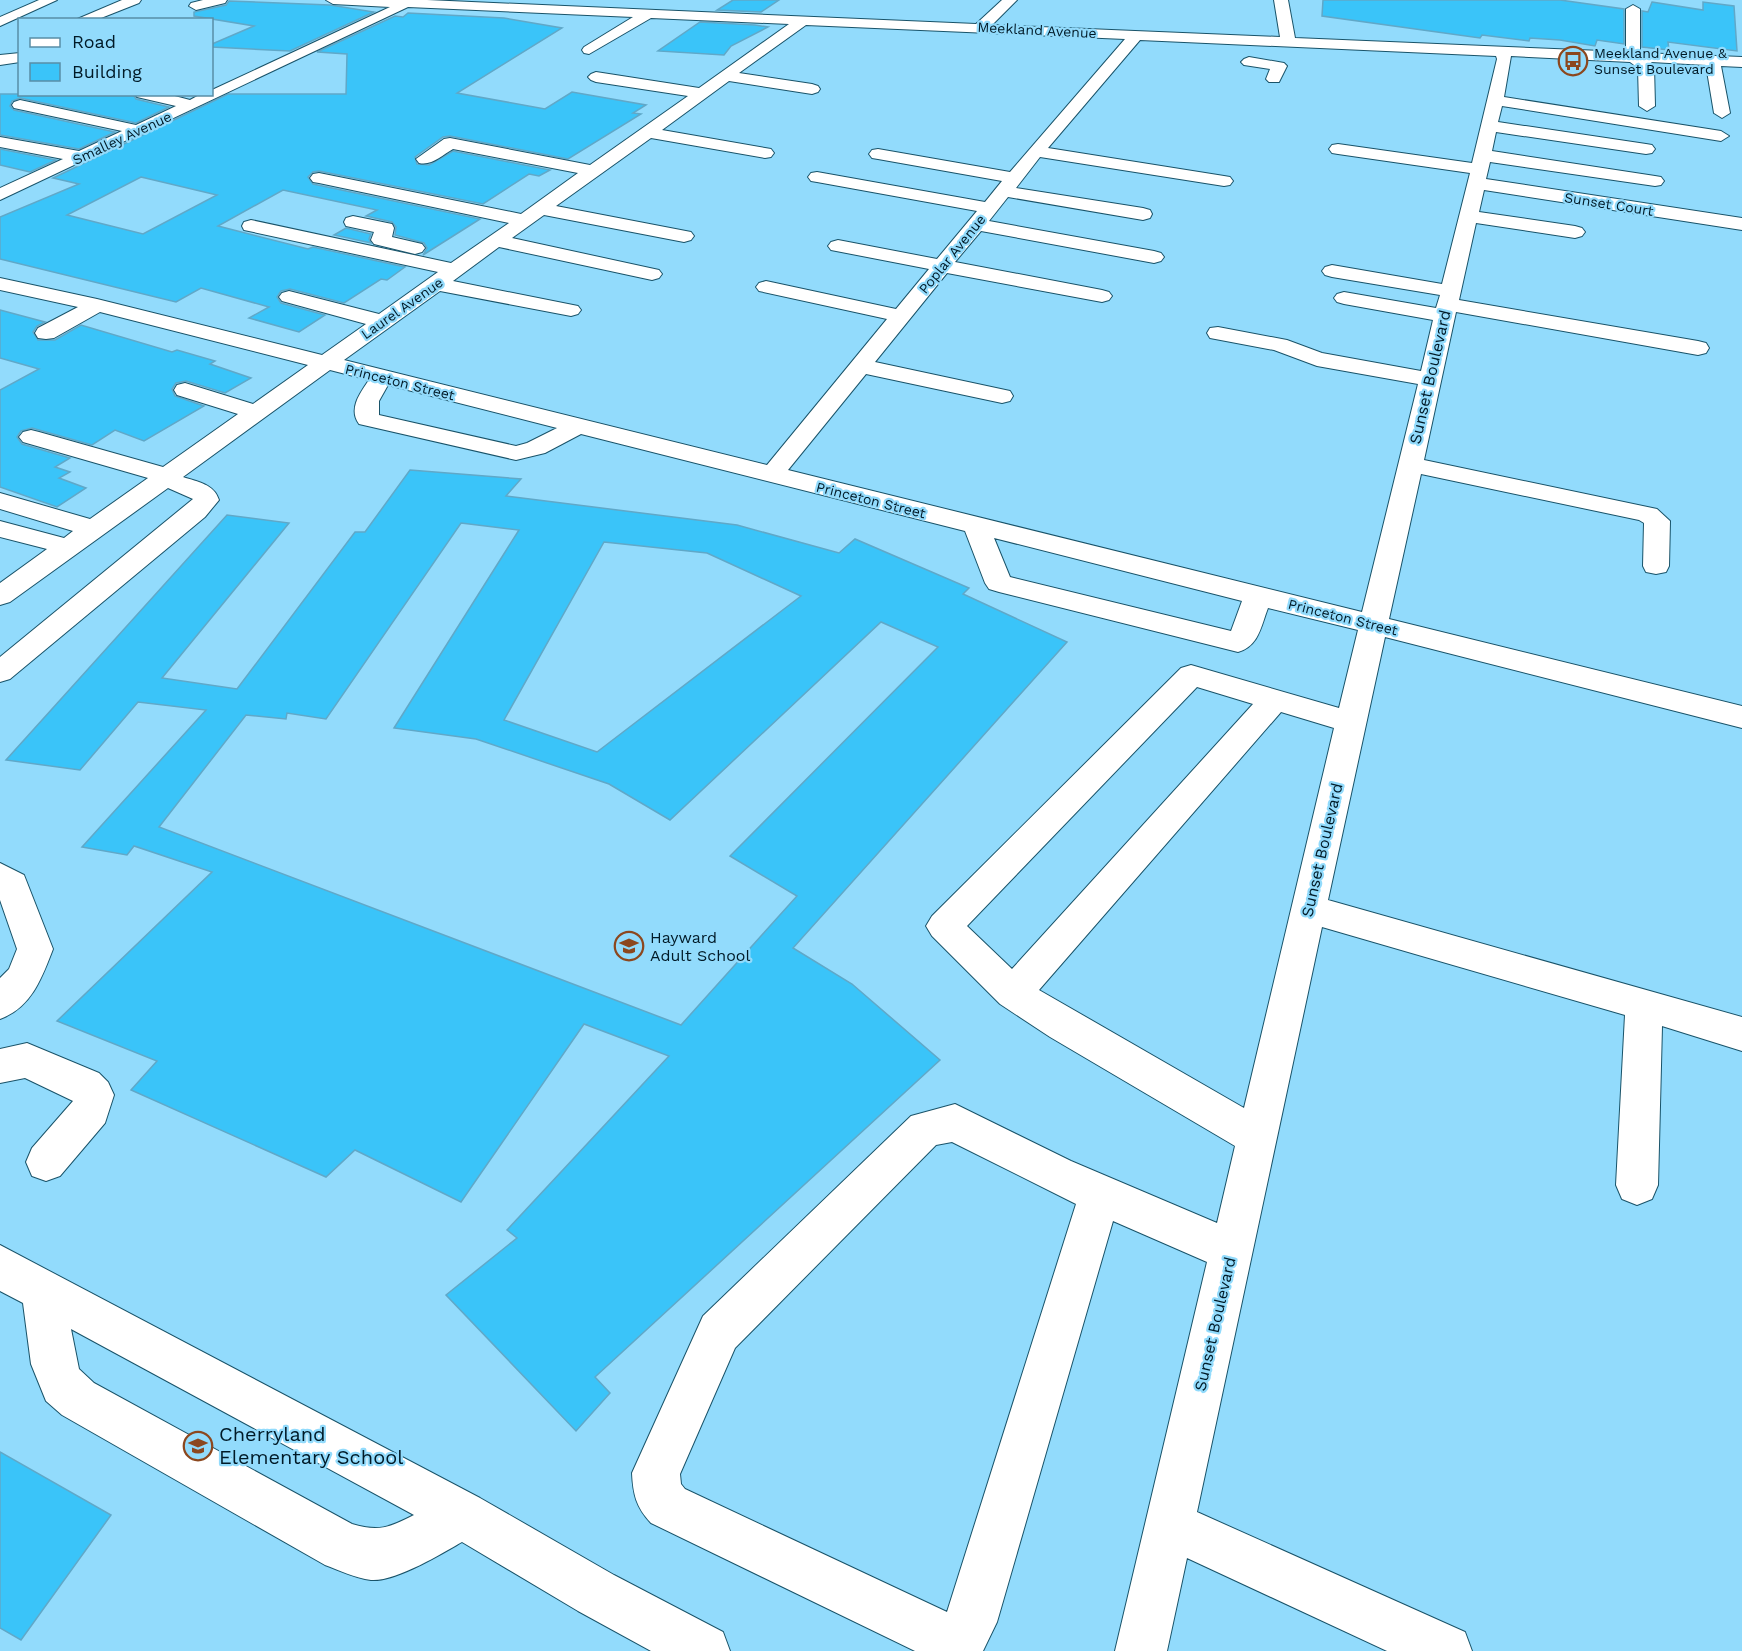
<svg xmlns="http://www.w3.org/2000/svg" width="1742" height="1651" viewBox="0 0 1742 1651" font-family="'Work Sans',sans-serif">
<style>
.building{fill:#3ac4f9;stroke:#60a8c8;stroke-width:1.5;fill-rule:evenodd}
.lines{fill:none;stroke-linecap:round;stroke-linejoin:round}
.minor-casing{stroke:#195369;stroke-width:2}
.major-casing{stroke:#195369;stroke-width:2}
.minor{fill:#fff;fill-rule:evenodd}
.major{fill:#fff;fill-rule:evenodd}
.labels{text-anchor:middle;dominant-baseline:central;stroke-width:4.5;stroke-linejoin:round;paint-order:stroke}
.far-street-label{font-size:14px;fill:#001a27;stroke:#92dbfc}
.far-poi-label{font-size:14px;fill:#001a27;stroke:#92dbfc;text-anchor:start}
.street-label{font-size:16px;fill:#001a27;stroke:#92dbfc}
.poi-label{font-size:16px;fill:#001a27;stroke:#92dbfc;text-anchor:start}
.near-poi-label{font-size:20px;fill:#001a27;stroke:#92dbfc;text-anchor:start}
</style>
<rect width="100%" height="100%" fill="#92dbfc"/>
<g class="building">
<path d="M733,0H779L761,12L717,10Z"/>
<path d="M1323,0H1560L1624,9V44L1597,40L1595,46L1560,40L1530,38L1529,41L1482,35L1480,38L1322,16Z"/>
<path d="M229,1L330,5L374,12L290,51L212,47V44L254,26L194,16V12L226,5Z"/>
<path d="M1652,2L1703,10V2L1734,6L1737,51L1668,42L1669,50L1642,47V11L1648,12Z"/>
<path d="M408,13L504,18L562,28L457,93L545,109L572,92L646,105L633,113L641,114L568,159L450,136L443,137L415,157L417,164L429,165L453,151L550,170L539,176L529,174L483,204L319,171L313,172L308,177L313,184L480,219L423,255L427,248L424,243L395,235L396,227L392,222L366,216L377,210L283,190L218,226L308,249L313,247L405,267L387,280L381,279L344,303L290,289L281,291L277,297L281,303L325,315L299,332L249,318L269,307L201,288L176,302L0,259V217L79,184L53,178L228,94H346L347,54L317,52L395,16L403,17ZM141,177L217,195L143,234L67,215Z"/>
<path d="M700,22L755,25L768,27L731,46L724,55L658,51Z"/>
<path d="M0,94H133L136,99L169,107L136,123L20,98L12,101L10,106L14,110L115,132L79,149L0,135Z"/>
<path d="M0,149L56,160L30,172L0,165Z"/>
<path d="M346,228L371,234L369,239L371,243L334,235Z"/>
<path d="M0,310L45,322L37,326L33,332L38,340H55L81,325L172,352L177,350L215,361L210,364L251,378L225,393L186,381L176,383L172,389L175,396L204,406L144,441L115,430L92,445L32,428L21,431L17,437L22,444L70,458L55,467L70,472L59,478L86,488L57,507L0,487V390L39,369L0,358Z"/>
<path d="M410,470L521,479L506,496L737,525L839,553L855,539L969,588L963,594L1067,642L793,948L852,984L940,1060L595,1377L610,1393L576,1431L446,1295L517,1238L507,1230L669,1056L584,1024L461,1202L355,1150L326,1177L131,1090L157,1061L57,1021L212,872L134,846L127,855L82,847L206,710L138,702L80,770L6,760L227,515L289,523L162,678L237,689L355,532H365ZM461,523L519,530L394,728L476,739L609,784L670,820L881,622L938,647L730,856L797,896L681,1025L159,827L246,715L286,719L287,713L326,719ZM604,542L707,553L801,596L597,752L504,720Z"/>
<path d="M0,1452L111,1515L21,1640L0,1628Z"/>
</g>
<g class="lines">
<g class="minor-casing">
<g id="minor">
<path d="M122,0H141L139,3L96,20H75Z"/>
<path d="M203,0H227L225,3L196,10L189,6L191,3Z"/>
<path d="M326,0H427L976,24L1002,0H1017L992,25L1280,37L1274,0H1288L1295,38L1626,52V9L1633,5L1640,9V53L1742,57V67L1721,66L1730,113L1722,118L1714,113L1706,65L1651,62L1654,66L1655,106L1647,111L1639,106L1638,68L1630,62L1511,56L1504,97L1721,131L1729,136L1721,141L1502,106L1498,122L1646,144L1652,145L1655,149L1652,153L1646,154L1496,132L1492,151L1655,176L1661,177L1664,181L1661,185L1655,186L1490,162L1486,179L1742,218V230L1484,190L1479,212L1575,226L1582,228L1585,232L1582,236L1575,238L1476,223L1459,300L1698,341L1706,343L1709,348L1706,353L1698,355L1456,312L1424,460L1657,509L1670,521L1669,566L1666,572L1656,574L1646,572L1643,566L1644,523L1639,520L1421,474L1389,619L1742,706V728L1385,637L1328,900L1742,1017V1051L1662,1026L1658,1185L1652,1199L1637,1205L1622,1199L1616,1185L1625,1015L1322,927L1197,1512L1465,1632L1472,1651H1387L1187,1558L1167,1651H1115L1207,1262L1113,1221L997,1622L983,1651H915L651,1523C636,1507 633,1494 632,1473L703,1316L911,1116L955,1104L1071,1161L1217,1223L1235,1146L1050,1037L1000,1004L932,936L926,926L932,916L1181,668L1191,665L1339,708L1358,630L1268,608C1261,626 1259,646 1238,652L999,592L989,589L985,583L965,531L581,434L545,453L516,460L359,424C348,409 360,393 369,380L330,370L183,477C198,482 214,484 219,500L205,517L10,679L0,682V657L193,499L168,488L10,602L0,605V583L47,549L0,537V521L64,538L73,531L0,509V493L90,519L148,478L23,442L19,437L23,432L31,430L39,432L163,467L238,414L177,395L174,390L177,385L185,383L253,404L308,365L100,312L54,338L46,339L38,338L35,333L38,328L78,307L0,290V278L97,299L322,355L366,324L282,301L279,297L282,293L289,291L379,314L438,272L244,230L242,226L244,222L251,220L451,263L509,223L319,183L313,182L310,178L313,174L319,173L521,214L578,173L453,149C442,155 432,166 419,163L416,159L444,139L450,138L590,165L688,96L596,82L591,80L588,77L591,74L596,72L699,88L789,24L651,18L589,54L584,53L582,50L584,47L633,17L408,7L0,200V188L63,159L0,147V137L79,151L122,131L14,108L12,105L14,102L20,100L136,125L176,106L137,97L135,94H167L190,100L201,94H212V90L390,7L333,4ZM806,25L1125,39L1010,172L878,149L872,150L869,154L872,158L878,159L1002,181L985,202L817,172L811,173L808,177L811,181L817,182L977,211L937,259L838,240L831,242L828,246L831,250L929,269L896,309L766,281L759,283L756,287L759,291L887,319L767,465L344,360L440,291L571,316L578,314L581,310L578,306L453,281L499,247L652,280L659,278L662,274L659,270L512,238L544,215L684,242L691,240L694,236L691,232L556,206L651,138L765,158L771,157L774,153L771,149L765,148L662,130L729,81L812,94L818,92L820,89L818,86L812,84L739,73ZM1140,40L1496,56L1497,59L1472,163L1338,144L1332,145L1329,149L1332,153L1338,154L1470,173L1442,284L1332,265L1325,267L1322,271L1325,275L1332,277L1440,295L1436,308L1344,292L1337,294L1334,298L1337,302L1344,304L1433,320L1421,371L1322,353L1287,340L1218,327L1210,328L1207,333L1210,338L1274,350L1317,366L1418,384L1362,612L788,470L866,374L1002,403L1010,401L1013,396L1010,391L875,362L947,273L1102,302L1109,300L1112,296L1109,292L1102,290L955,262L981,231L1154,263L1161,261L1164,257L1161,253L1154,251L989,221L1008,197L1143,220L1150,218L1152,214L1150,210L1143,208L1016,188L1040,157L1224,186L1230,185L1233,181L1230,177L1224,176L1048,148ZM388,385L557,428L527,443L516,446L379,415V401ZM994,538L1242,601L1231,631L1010,577ZM1197,687L1253,704L1012,969L967,926ZM1281,712L1334,728L1244,1108L1039,990ZM952,1142L1076,1204L947,1612L685,1489L681,1484L680,1474L735,1348L936,1145Z"/>
<path d="M20,53V62L0,65V55Z"/>
<path d="M1249,57L1284,63L1287,66L1279,82H1269L1266,79L1270,69L1244,65L1241,62L1244,59Z"/>
<path d="M353,216L392,224L394,228L392,237L422,244L425,248L422,252L415,254L374,244L371,240L374,232L346,226L344,222L346,218Z"/>
<path d="M0,863L24,875L53,949C42,978 31,1008 0,1019V978L9,969L17,949L0,900Z"/>
<path d="M27,1043L99,1073L108,1082L114,1095L105,1123L60,1176L46,1181L32,1176L26,1162L32,1148L73,1101L25,1078L0,1083V1049Z"/>
<path d="M0,1245L480,1498L614,1575L723,1632L730,1651H651L578,1611L462,1542C441,1554 395,1582 371,1580C355,1578 339,1570 325,1565L62,1415L46,1401L31,1364L23,1303L0,1291ZM71,1329L414,1515C389,1528 378,1532 352,1524L94,1383L79,1369Z"/>
</g>
</g>
<g class="major-casing">
<path id="major" d="M39,0H57L0,26V17Z"/>
</g>
<use href="#minor" class="minor"/>
<use href="#major" class="major"/>
</g>
<defs>
<g id="bus-ring" transform="scale(1.5)"><circle r="9.5" fill="#92dbfc" stroke="#8c471e" stroke-width="1.5"/><path d="M-5-6H5V4H4V6H2V4H-2V6H-4V4H-5ZM-3.5-4V0h7V-4ZM-3.5 1.2v1.5H-2V1.2ZM2 1.2v1.5H3.5V1.2Z" fill="#8c471e"/></g>
<g id="school-ring" transform="scale(1.5)"><circle r="9.5" fill="#92dbfc" stroke="#8c471e" stroke-width="1.5"/><path d="M0-5L7-2L0 1L-7-2ZM-4 1L0 2.5L4 1V4Q0 6-4 4Z" fill="#8c471e"/></g>
</defs>
<g fill-rule="evenodd">
<use href="#bus-ring" x="1573" y="61"/>
<use href="#school-ring" x="629" y="946"/>
<use href="#school-ring" x="198" y="1446"/>
</g>
<g class="labels">
<g class="far-street-label">
<text transform="translate(1037 30) rotate(3)">Meekland Avenue</text>
<text transform="translate(122 138) rotate(-25)">Smalley Avenue</text>
<text transform="translate(1609 204) rotate(9)">Sunset Court</text>
<text transform="translate(952 254) rotate(-51)">Poplar Avenue</text>
<text transform="translate(402 308) rotate(-35)">Laurel Avenue</text>
<text transform="translate(400 382) rotate(14)">Princeton Street</text>
<text transform="translate(871 500) rotate(14)">Princeton Street</text>
<text transform="translate(1343 617) rotate(14)">Princeton Street</text>
</g>
<g class="far-poi-label">
<text x="1594" y="53">Meekland Avenue &amp;<tspan x="1594" dy="16">Sunset Boulevard</tspan></text>
</g>
<g class="street-label">
<text transform="translate(1430 377) rotate(-77)">Sunset Boulevard</text>
<text transform="translate(1322 850) rotate(-77)">Sunset Boulevard</text>
<text transform="translate(1215 1324) rotate(-77)">Sunset Boulevard</text>
</g>
<g class="poi-label">
<text x="650" y="937">Hayward<tspan x="650" dy="18">Adult School</tspan></text>
</g>
<g class="near-poi-label">
<text x="219" y="1434">Cherryland<tspan x="219" dy="23">Elementary School</tspan></text>
</g>
</g>
<rect x="18" y="18" width="195" height="78" fill="#92dbfc" stroke="#588ea7" stroke-width="1.5"/>
<rect x="30" y="38" width="30" height="9" fill="#ffffff" stroke="#588ea7" stroke-width="1.5"/>
<text x="72" y="48" font-size="18" fill="#001a27">Road</text>
<rect x="30" y="63" width="30" height="18" fill="#3ac4f9" stroke="#588ea7" stroke-width="1.5"/>
<text x="72" y="78" font-size="18" fill="#001a27">Building</text>
</svg>
